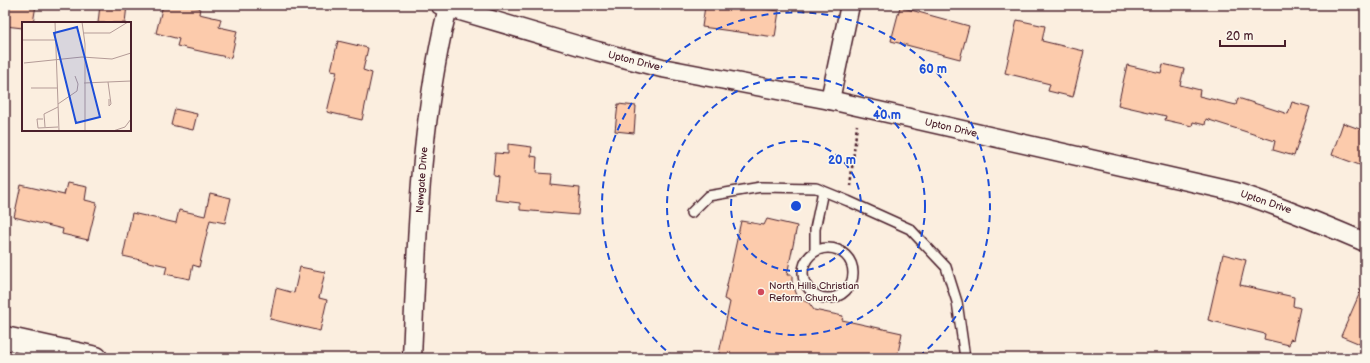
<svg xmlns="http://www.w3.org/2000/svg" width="1370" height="363" viewBox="0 0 1370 363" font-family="'Balsamiq Sans',sans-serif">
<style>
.building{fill:#fccbac;stroke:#4a1f2b}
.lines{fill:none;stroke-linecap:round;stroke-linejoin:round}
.lane-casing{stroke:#4a1f2b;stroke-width:12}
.street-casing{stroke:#4a1f2b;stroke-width:21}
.secondary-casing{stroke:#4a1f2b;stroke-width:25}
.path{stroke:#4a1f2b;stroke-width:2.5;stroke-dasharray:3 3;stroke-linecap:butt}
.lane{stroke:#fbf7ec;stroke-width:9}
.street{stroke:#fbf7ec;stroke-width:18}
.secondary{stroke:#fbf7ec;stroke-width:22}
.ring{fill:none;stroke:#1d4ed8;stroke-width:2;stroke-dasharray:7 5}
.poi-dot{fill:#d1495b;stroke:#fbf7ec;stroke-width:1.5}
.labels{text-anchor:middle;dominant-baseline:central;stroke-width:3;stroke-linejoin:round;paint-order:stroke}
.street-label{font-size:10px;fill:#4a1f2b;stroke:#fbf7ec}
.poi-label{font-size:10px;fill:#4a1f2b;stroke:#fbf7ec;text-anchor:start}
.inset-road{fill:none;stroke:#b49b97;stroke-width:1}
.view{fill:#1d4ed8;fill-opacity:0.15;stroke:#1d4ed8;stroke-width:2}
.inset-edge{fill:none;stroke:#4a1f2b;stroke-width:2}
.centre{fill:#1d4ed8;stroke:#fbf7ec;stroke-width:2}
.ring-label{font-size:12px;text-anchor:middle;font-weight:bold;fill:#1d4ed8;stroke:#fbf7ec;stroke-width:3;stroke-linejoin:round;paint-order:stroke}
</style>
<rect width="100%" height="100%" fill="#fbeedf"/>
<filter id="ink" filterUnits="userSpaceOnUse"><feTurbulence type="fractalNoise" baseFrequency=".025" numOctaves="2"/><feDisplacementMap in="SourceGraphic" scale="8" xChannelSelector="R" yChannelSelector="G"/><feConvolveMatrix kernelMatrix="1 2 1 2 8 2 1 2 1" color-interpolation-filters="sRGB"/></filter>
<g filter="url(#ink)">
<g class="building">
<path d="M5,5H36L33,23H23V28L5,26Z"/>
<path d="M100,5H127L125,23H98Z"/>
<path d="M163,5H188L200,8L199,14L221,19L219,27L237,31L231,58L177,46L179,39L156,33Z"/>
<path d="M725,5H764L763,9L779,11L775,37L702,27L705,6L724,9Z"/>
<path d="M900,7L969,26L960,59L891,41Z"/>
<path d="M1017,20L1045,26L1042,41L1084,51L1073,97L1048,91L1050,84L1005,73Z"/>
<path d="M338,41L368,48L363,70L372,73L362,120L327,112L337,71L331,70Z"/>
<path d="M1163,64L1184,69L1180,85L1200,90L1199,96L1236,105L1238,98L1288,114L1292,102L1310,107L1294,156L1273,150L1275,141L1206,119L1205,125L1193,122L1192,126L1165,120L1166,116L1118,105L1127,65L1161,73Z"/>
<path d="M618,104L636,106L634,133L615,131Z"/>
<path d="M175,109L197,114L193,130L171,125Z"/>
<path d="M1343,123L1365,131V167L1332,155Z"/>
<path d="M508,144L532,147L531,156L537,157L536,173L552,174L551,185L580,188L578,215L520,210V203L495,200L498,176L493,175L495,153L508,154Z"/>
<path d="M67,183L87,187L85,200L97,203L88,240L62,234L63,229L14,217L21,185L64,195Z"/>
<path d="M210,193L231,198L225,223L210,220L199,267L193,265L190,279L165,274L167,266L123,256L132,213L176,223L179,210L205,216Z"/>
<path d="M767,219L797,226L787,275H792V282L798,298L809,303L814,310L843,316L842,320L902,333L897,358H718L730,302L724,299L741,221L764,225Z"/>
<path d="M1223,254L1246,260L1240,285L1294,297L1293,306L1300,308L1293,340L1290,339L1289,345L1264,339L1265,334L1208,320Z"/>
<path d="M300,267L325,272L319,298L327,300L320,331L270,319L276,288L294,293Z"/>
<path d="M1365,281V346L1341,336Z"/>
</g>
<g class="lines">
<g class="lane-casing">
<g id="lane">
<path d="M691,213L708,196L761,187L816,188L848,201L910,229L946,267L957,302L965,358"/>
<circle cx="828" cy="273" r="25"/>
<path d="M815,251V229L823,191"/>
</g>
</g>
<g class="street-casing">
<g id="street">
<path d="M440,5L597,51L662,68L830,100L1236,192C1280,206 1322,224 1365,242"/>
<path d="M830,100L850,5"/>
<path d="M412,358C416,264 418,169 434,76C438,52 442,28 449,5"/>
</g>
</g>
<g class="secondary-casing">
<path id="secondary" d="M5,338L96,358"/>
</g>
<path class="path" d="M850,186L857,125"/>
<use href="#lane" class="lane"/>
<use href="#street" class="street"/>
<use href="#secondary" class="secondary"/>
</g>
</g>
<g class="ring">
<circle cx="796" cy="206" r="65"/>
<circle cx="796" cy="206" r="129"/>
<path d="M675 358A194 194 0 1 1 917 358"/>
</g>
<circle class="poi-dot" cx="761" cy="292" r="4"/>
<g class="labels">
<g class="street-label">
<text transform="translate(634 61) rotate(14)">Upton Drive</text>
<text transform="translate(951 128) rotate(13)">Upton Drive</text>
<text transform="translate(422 180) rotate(-86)">Newgate Drive</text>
<text transform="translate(1266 202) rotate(19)">Upton Drive</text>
</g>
<g class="poi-label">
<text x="769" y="286">North Hills Christian<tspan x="769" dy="12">Reform Church</tspan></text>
</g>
</g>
<g transform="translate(22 22)">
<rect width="109" height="109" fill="#fbeedf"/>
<path class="inset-road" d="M33,0L37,109M60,0L63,22V109M62,11H88L106,0M0,18H34M2,41L60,35L90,37L109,31M86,60L89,82L87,84V77M62,61L109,59M9,66H35M36,82L55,69L56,62L53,54M21,97H15L16,106L36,105M23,105L22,92L36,85M91,109L103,105L109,97"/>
<path class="view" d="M55,5L78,95L54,101L32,11Z"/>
<rect width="109" height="109" class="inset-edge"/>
</g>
<circle cx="796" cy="206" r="6" class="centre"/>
<g class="ring-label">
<text x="933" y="73">60 m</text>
<text x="887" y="119">40 m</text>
<text x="842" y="164">20 m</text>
</g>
<rect width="1370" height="363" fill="none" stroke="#fbf7ec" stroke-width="20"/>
<rect x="10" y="10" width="1350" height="343" fill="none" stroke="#4a1f2b" stroke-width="1.5" filter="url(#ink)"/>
<path d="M1220 40v6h65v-6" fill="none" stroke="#4a1f2b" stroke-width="2"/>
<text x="1226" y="40" font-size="12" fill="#4a1f2b" stroke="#fbf7ec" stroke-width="3" paint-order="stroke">20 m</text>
</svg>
